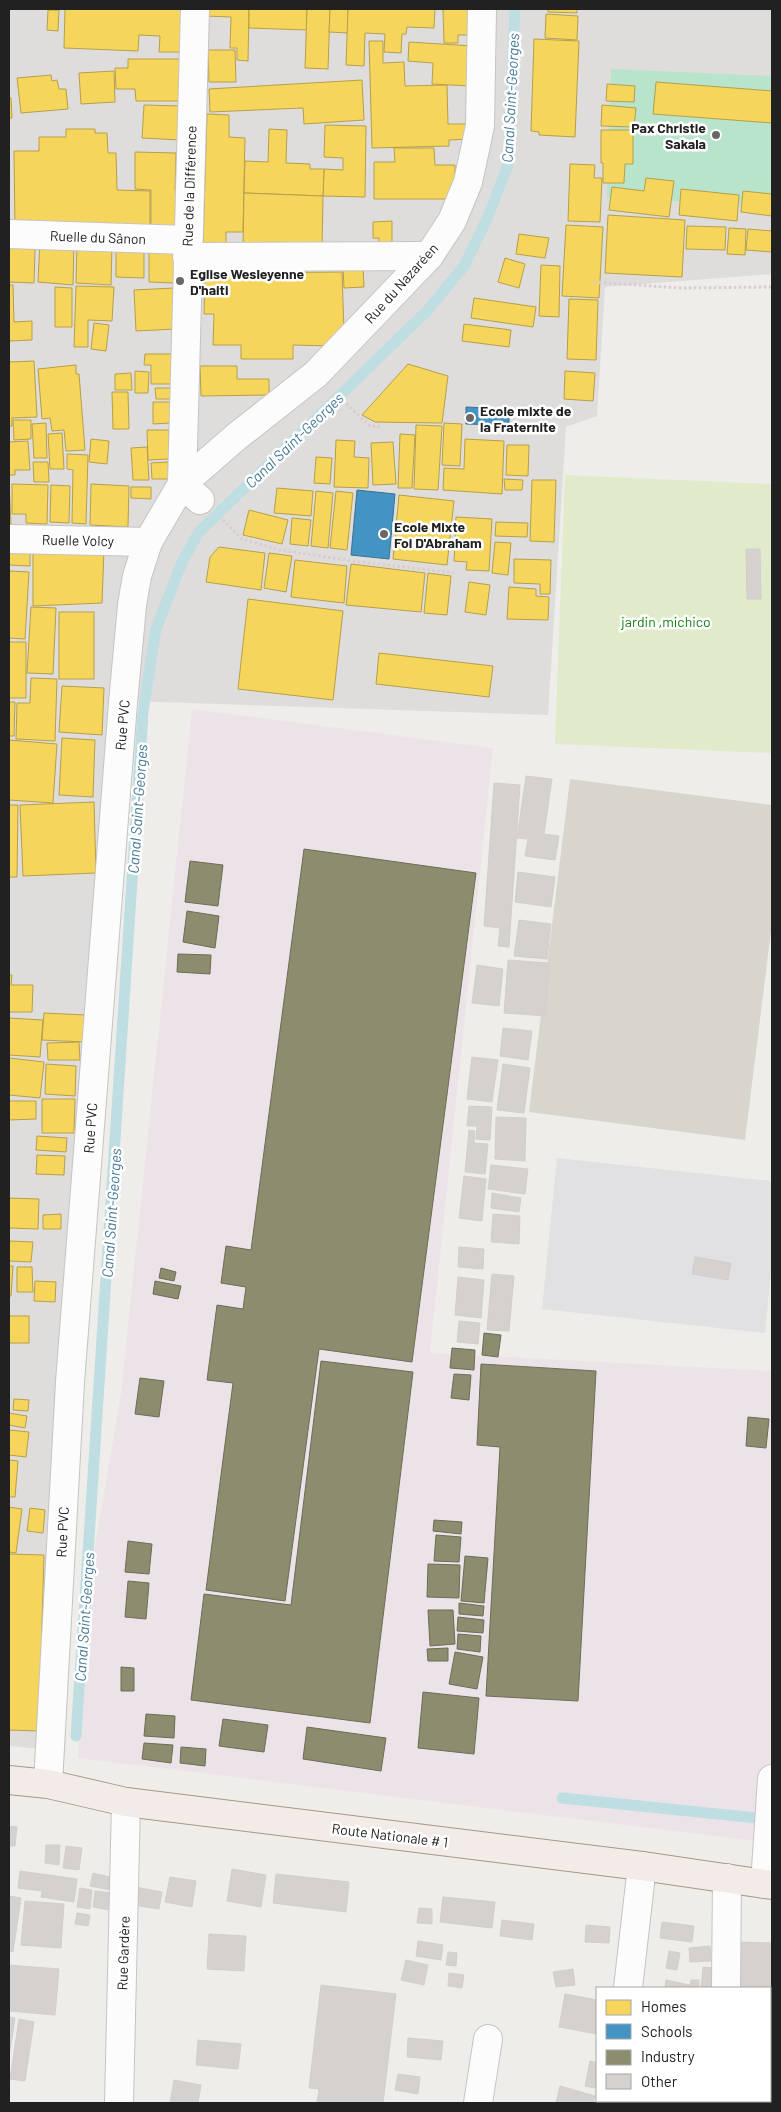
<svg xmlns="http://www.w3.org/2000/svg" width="781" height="2112" viewBox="0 0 781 2112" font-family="Barlow,sans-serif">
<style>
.residential{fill:#dedddb}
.industrial{fill:#ece3e9}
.construction{fill:#d8d6cc}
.grass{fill:#e0ebcb}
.pitch{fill:#b7e4cb}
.plaza{fill:#e1e1e4}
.homes{fill:#f6d55c;stroke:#b69f4a}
.schools{fill:#4393c3;stroke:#397192}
.industry{fill:#8c8c6e;stroke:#6c6c57}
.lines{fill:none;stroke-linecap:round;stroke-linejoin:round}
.stream{stroke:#bfdee1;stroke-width:11}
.building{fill:#d4d1cf;stroke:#d2cecc}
.minor-casing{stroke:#c5c4c2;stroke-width:30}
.major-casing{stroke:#a69786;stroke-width:30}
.path{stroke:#dbcdcd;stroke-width:3;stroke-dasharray:2.5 2.5;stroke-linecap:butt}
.minor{stroke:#fdfcfc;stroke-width:28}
.major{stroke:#f2ebe7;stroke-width:28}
.poi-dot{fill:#696867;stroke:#fff;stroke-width:2}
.labels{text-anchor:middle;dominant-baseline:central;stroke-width:5;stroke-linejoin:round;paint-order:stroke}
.poi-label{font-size:14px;font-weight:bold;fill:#212121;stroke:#fff;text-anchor:start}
.street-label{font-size:14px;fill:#212121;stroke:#fff}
.park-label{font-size:14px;fill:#157f10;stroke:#fff}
.water-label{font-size:15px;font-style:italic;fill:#467a97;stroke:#fff}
</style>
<rect width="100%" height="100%" fill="#efedea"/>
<path class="residential" d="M9,9H772V274L605,287L597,416L566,427L548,715L129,701L72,1397L65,1751L9,1746Z"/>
<path class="industrial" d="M192,709L493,748L430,1353L772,1371V1843L78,1758L90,1576L121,1393Z"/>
<path class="construction" d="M570,779L772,805V923L745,1140L529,1112Z"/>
<path class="grass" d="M565,475L772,484V753L555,744Z"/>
<path class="pitch" d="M611,69L772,76V206L607,198Z"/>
<path class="plaza" d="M557,1158L772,1181V1261L765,1333L542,1309Z"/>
<g class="homes">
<path d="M65,9H186L185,52H159L160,36L139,35L138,51L64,48Z"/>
<path d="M206,9H249L248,61L237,60V48H230L231,17L206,16Z"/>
<path d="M249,9H307V30L249,28Z"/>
<path d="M307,9H330L328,69L305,68Z"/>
<path d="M330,9H348V33L329,32Z"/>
<path d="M348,9H435L434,28L407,27L406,34H402L401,53L384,52L385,34L365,33L364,66L346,65Z"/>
<path d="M443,9H474L475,35H458V43H444Z"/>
<path d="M548,9H577V13L548,12Z"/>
<path d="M48,10H59L58,31L47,30Z"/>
<path d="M546,14L578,16L577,40L545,38Z"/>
<path d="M534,39L579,41L575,137L539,135V132L531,131Z"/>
<path d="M369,41H383V63L404,62L405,86L447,85L448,124H468L469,139L449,140V146L372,148Z"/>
<path d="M409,42L473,46L471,86L432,84L433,63L408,61Z"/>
<path d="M208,50H235L236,82H209Z"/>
<path d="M128,59H182L183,101H136L135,89H116L115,68H128Z"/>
<path d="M114,71L115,102L81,104L79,73Z"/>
<path d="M51,75L52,81L57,80L59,89H66L68,109L21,113L17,78Z"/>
<path d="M362,80L364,120L304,124L303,108L210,112L209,89Z"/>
<path d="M656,82L772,91V123L653,114Z"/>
<path d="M607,84L635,86L634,102L606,101Z"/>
<path d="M9,98H11L12,118H9Z"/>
<path d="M144,105L182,106L181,140L142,138Z"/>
<path d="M602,105L636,108L634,127L601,126Z"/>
<path d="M207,114L229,115V137L245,138L243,232H226V246L203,245Z"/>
<path d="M325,125L366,126L365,197L323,196L324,169L343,170V158L324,157Z"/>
<path d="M66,129H95V133H107L108,153H116L117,190L150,191V230L15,231L14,151H39V137H66Z"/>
<path d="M269,129L287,130L286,163L310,164V169H324L323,196L244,193L245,161L268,162Z"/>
<path d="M601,130H633V164H625L624,183H603V163H601Z"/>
<path d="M394,148H434L435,165H455V199H374V162H395Z"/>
<path d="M135,152L176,153L175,190L181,191L180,231L151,230V190L135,189Z"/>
<path d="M570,164L595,165L594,178H602L600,222L568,221Z"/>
<path d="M646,178L674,181L669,217L609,210L612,187L644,191Z"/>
<path d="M681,189L739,195L737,221L679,215Z"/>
<path d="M743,191L772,194V216L741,212Z"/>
<path d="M244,193L323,196L322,249L243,247Z"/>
<path d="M608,215L685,220L682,277L605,273Z"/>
<path d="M392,221V243H379V238H373V222Z"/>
<path d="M566,225L603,227L599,298L562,296Z"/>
<path d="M687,226L726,227L725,250L686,249Z"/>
<path d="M729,228L746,229L745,255L727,254Z"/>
<path d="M748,229L772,231V252L746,250Z"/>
<path d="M519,234L549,238L545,258L516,254Z"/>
<path d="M40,241L74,243L73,285L38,282Z"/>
<path d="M77,244L112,245L111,285L76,283Z"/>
<path d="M116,247L144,248V278L116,277Z"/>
<path d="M149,247H174V283L149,282Z"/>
<path d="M9,248L35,249L34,283L9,282Z"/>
<path d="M505,258L525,264L519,288L498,282Z"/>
<path d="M541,265L560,266L559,317L539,316Z"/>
<path d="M205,266H229L228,273L342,272L344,331L331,346L293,345V359H241V345H213L214,314H204Z"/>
<path d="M363,266L364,287L344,288L343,267Z"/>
<path d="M9,285H13L14,322L32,321V340L9,341Z"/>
<path d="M76,286L114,287L112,321L88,320V347H74Z"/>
<path d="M55,287L72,288V327H55Z"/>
<path d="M174,288L176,329L136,331L134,290Z"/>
<path d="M474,298L536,307L533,327L471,318Z"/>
<path d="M569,299L598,300L596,360L567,359Z"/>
<path d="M94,323L109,325L106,351L91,349Z"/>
<path d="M464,324L511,330L509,347L462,341Z"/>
<path d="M145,354H173L172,384H151V365H144Z"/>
<path d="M34,361L37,417L12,418V426H9V362Z"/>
<path d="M408,364L448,376L442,423L375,422L362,415Z"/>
<path d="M76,365V374H79L85,450L66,451L64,430L52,431L50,418L42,419L38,369Z"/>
<path d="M200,366H237V379H269V395L201,396Z"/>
<path d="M135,371L149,372L148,393H135Z"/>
<path d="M565,371L595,373L593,401L564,399Z"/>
<path d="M131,373L132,390H115V374Z"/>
<path d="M155,388H173V399H156Z"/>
<path d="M112,392H128L129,429H113Z"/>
<path d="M153,402H171V423L153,424Z"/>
<path d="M13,420H31V439L14,440Z"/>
<path d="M46,423L47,458H34L32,424Z"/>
<path d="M444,423L462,424L460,466L442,465Z"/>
<path d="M416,425L442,426L438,490L414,489Z"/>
<path d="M147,430H169V459L148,460Z"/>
<path d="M62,433L64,469H50L48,434Z"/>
<path d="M400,434L415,435L412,488H398Z"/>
<path d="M91,439L109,441L107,464L89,462Z"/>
<path d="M465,439L504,441L502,494L443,490L444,468L464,469Z"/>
<path d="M336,440L355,441L354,457L369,458L368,488L334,487Z"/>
<path d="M28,441L30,470H15V475H9V442Z"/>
<path d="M393,442L396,484L373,485L371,443Z"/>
<path d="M507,445H529L528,476L506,475Z"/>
<path d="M147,447L149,480H133L131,448Z"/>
<path d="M67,454L88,455L86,524L72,523L73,470L67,469Z"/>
<path d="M316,457L332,458L330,484L314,483Z"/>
<path d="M33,462H48L49,482H34Z"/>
<path d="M168,462L169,479H152L151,463Z"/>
<path d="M504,479L523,480L522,490H505Z"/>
<path d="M532,480H556L554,542L530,541Z"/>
<path d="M9,481L11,524H9Z"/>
<path d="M12,484L48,485L47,524L26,523V514H12Z"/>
<path d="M91,484L129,486L128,527L90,525Z"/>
<path d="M51,485L70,486L69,523L50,522Z"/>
<path d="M131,487H151V499L131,498Z"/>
<path d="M277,488L313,491L311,516L274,513Z"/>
<path d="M316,491L333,493L328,548L311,546Z"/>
<path d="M336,491L353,493L347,550L330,548Z"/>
<path d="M399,495L454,501L447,565L393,559Z"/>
<path d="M249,510L288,520L282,544L243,535Z"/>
<path d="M456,517L492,519L489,571L466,570L467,562L454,561Z"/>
<path d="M292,518L311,520L308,546L290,544Z"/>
<path d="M496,522L528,523L527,537L495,536Z"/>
<path d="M495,542L511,543L508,575L492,573Z"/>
<path d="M9,547L30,548V566L9,565Z"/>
<path d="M219,547L265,553L261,590L206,582L210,557Z"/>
<path d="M33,548L104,550L102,603L33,606Z"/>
<path d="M269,553L292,556L286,592L264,588Z"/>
<path d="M514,559L551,560L550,594H540V584L514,583Z"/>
<path d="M295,560L347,566L344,603L291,597Z"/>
<path d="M351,564L425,573L421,612L346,605Z"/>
<path d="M9,571L29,572L25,639L9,638Z"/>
<path d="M428,573L451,576L447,615L424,613Z"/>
<path d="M469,582L490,585L486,615L465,612Z"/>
<path d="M509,587L536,589V596L549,597L548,620L507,619Z"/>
<path d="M248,599L343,611L333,700L238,689Z"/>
<path d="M31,607L56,608L53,674L27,673Z"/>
<rect x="59" y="612" width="35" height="67"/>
<rect x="9" y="642" width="17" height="56"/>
<path d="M379,653L493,666L489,697L376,684Z"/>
<path d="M31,678L57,679L55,741L16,739L17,703H30Z"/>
<path d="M62,686L104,688L102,735L59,732Z"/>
<path d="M9,702H15L14,736H9Z"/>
<path d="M62,738L95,740L93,797L59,795Z"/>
<path d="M9,740L57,744L53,803L9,800Z"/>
<path d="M94,802L96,873L23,876L20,805Z"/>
<path d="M9,805H18L17,877H9Z"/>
<path d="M9,975H12L11,985H33L32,1012H9Z"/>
<path d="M44,1013L85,1015L84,1042L42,1040Z"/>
<path d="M9,1018L43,1020L40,1057L9,1055Z"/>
<path d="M79,1042L80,1060H48L47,1043Z"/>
<path d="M9,1058L44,1062L40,1098L9,1095Z"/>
<path d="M46,1064L76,1066L75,1096L45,1094Z"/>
<path d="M42,1099H75L74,1133H42Z"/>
<path d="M9,1101H36V1119L9,1120Z"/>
<path d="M37,1136L67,1138L66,1152L36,1150Z"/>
<path d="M37,1155L65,1156L64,1175L36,1174Z"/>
<path d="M9,1198L39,1199L38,1229L9,1228Z"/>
<path d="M61,1214V1229H43V1215Z"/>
<path d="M9,1241L33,1242L31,1262L9,1261Z"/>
<path d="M9,1266H13L11,1296H9Z"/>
<path d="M17,1267H32L33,1292H17Z"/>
<path d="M35,1281L56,1282L55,1302L34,1301Z"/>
<rect x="9" y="1316" width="20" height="27"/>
<path d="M14,1399L29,1400L28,1411L13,1410Z"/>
<path d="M9,1413L27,1416L25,1428L9,1425Z"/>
<path d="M9,1430L29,1432L26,1457L9,1455Z"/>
<path d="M9,1460L18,1461L15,1497H9Z"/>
<path d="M9,1507L22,1509L16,1553L9,1552Z"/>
<path d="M30,1508L45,1510L43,1533L27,1531Z"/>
<path d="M9,1554L44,1555L39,1731L9,1730Z"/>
</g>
<g class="schools">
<path d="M466,407L509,409V425L466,424Z"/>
<path d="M357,490L395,494L389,559L351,555Z"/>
</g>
<g class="industry">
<path d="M304,849L476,873L412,1362L319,1349L285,1601L206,1590L233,1383L207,1380L217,1305L243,1309L246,1287L221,1283L226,1246L251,1250Z"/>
<path d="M190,861L223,865L218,906L185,902Z"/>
<path d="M187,911L219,916L215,948L183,942Z"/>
<path d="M178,954L211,955L210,974L177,972Z"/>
<path d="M161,1268L176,1272L174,1281L159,1278Z"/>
<path d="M155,1281L181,1286L178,1299L153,1294Z"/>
<path d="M484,1333L501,1335L498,1357L482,1355Z"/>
<path d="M452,1348L475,1350L474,1370L450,1368Z"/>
<path d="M321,1361L413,1372L370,1723L191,1700L204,1594L291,1605Z"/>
<path d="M481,1364L596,1371L578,1701L486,1696L500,1447L477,1445Z"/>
<path d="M454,1374L471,1375L469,1400L451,1398Z"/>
<path d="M140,1378L164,1381L159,1417L135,1414Z"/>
<path d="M748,1417L769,1419L766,1448L746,1446Z"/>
<path d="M434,1520L462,1522L461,1534L433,1531Z"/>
<path d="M436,1535L461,1537L459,1562L434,1561Z"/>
<path d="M128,1541L152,1544L149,1574L125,1572Z"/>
<path d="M465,1556L488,1558L484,1603L461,1601Z"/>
<path d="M428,1564L460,1565L459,1598L427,1597Z"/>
<path d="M128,1581L149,1583L146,1619L125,1617Z"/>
<path d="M459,1603L484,1606L483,1616L459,1614Z"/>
<path d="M428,1610H453L455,1644L430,1646Z"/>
<path d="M458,1617L484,1620L483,1633L457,1631Z"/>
<path d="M458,1634L481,1636L480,1652L457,1649Z"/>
<path d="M448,1648V1661H428L427,1649Z"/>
<path d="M455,1652L483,1657L477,1689L449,1684Z"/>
<path d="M121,1667L134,1668V1691H121Z"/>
<path d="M423,1692L479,1698L474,1754L418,1748Z"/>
<path d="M146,1714L175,1716L174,1738L144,1736Z"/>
<path d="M223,1719L268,1725L264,1752L219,1746Z"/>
<path d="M307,1727L386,1738L381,1771L303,1759Z"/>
<path d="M144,1743L173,1745L171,1763L142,1759Z"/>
<path d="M181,1747L206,1749L205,1766L180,1763Z"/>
</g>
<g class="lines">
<g class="stream">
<path d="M76,1736L143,712L156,629L182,562L199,532L428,310L464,266L487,219L508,165L515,9"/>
<path d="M562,1798L767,1819"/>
</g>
</g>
<g class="building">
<path d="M746,549H760L761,599H747Z"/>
<path d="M526,776L552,779L544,834L559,836L555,860L525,856L528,839L517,838Z"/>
<path d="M494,783L520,785L509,947L498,946L500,928L484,926Z"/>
<path d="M518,872L555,877L551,907L515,902Z"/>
<path d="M519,920L551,924L547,959L514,956Z"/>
<path d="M508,960L549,963L545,1016L504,1013Z"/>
<path d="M477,965L503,969L499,1006L472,1003Z"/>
<path d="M503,1028L532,1031L528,1060L500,1056Z"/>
<path d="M472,1057L498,1060L492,1102L467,1099Z"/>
<path d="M503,1064L530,1068L524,1113L497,1110Z"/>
<path d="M469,1106L492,1107L490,1140L476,1139L477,1126H467Z"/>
<path d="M496,1117L526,1118L525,1161L495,1159Z"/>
<path d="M469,1130L475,1131L474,1143L488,1144L485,1174L465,1172Z"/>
<path d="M491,1165L528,1169L525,1194L488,1189Z"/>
<path d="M464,1176L486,1179L482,1221L459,1218Z"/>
<path d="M492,1193L521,1198L519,1212L491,1208Z"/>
<path d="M493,1214L520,1216L519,1244L491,1242Z"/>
<path d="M459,1247L484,1249L483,1269L458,1267Z"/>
<path d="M695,1257L731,1263L728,1280L692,1274Z"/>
<path d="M492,1274L514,1276L509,1331L487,1330Z"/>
<path d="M458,1277L484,1280L481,1318L455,1315Z"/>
<path d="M459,1321L480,1323L478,1344L457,1342Z"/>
<path d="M9,1826L17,1827L15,1846H9Z"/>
<path d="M46,1845H60L59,1865L45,1863Z"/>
<path d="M66,1846L82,1848L79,1870L63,1868Z"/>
<path d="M232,1869L266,1875L261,1907L227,1901Z"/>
<path d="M20,1871L77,1879L74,1902L41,1897L42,1891L18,1888Z"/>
<path d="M93,1873L114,1878L111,1890L90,1886Z"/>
<path d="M276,1874L349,1882L346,1912L273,1903Z"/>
<path d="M170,1877L196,1881L192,1907L165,1902Z"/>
<path d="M130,1886L162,1892L159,1909L127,1904Z"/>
<path d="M80,1888L92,1890L90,1909L77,1907Z"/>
<path d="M95,1891L112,1893L110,1910L93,1907Z"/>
<path d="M9,1896L21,1898L13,1952L9,1951Z"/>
<path d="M443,1897L495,1902L492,1928L440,1922Z"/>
<path d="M25,1901L64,1904L61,1948L21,1945Z"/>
<path d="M419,1908L432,1909V1924L417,1923Z"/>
<path d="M77,1913L90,1915L88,1926L75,1924Z"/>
<path d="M502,1920L534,1924L532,1940L500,1936Z"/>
<path d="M662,1922L694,1926L692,1942L660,1938Z"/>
<path d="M586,1925L610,1927L609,1943L585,1942Z"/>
<path d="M209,1934L246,1936L244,1971L207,1969Z"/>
<path d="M418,1941L443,1945L441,1960L416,1956Z"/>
<path d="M734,1942L772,1943V2051H770V1988H732Z"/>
<path d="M710,1946L711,1961L690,1962L689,1948Z"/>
<path d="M669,1951L680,1953L677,1970L666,1968Z"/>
<path d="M448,1952L457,1953L456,1966L446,1965Z"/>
<path d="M406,1960L428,1965L424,1985L401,1980Z"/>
<path d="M9,1965L59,1969L55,2015L9,2011Z"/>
<path d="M703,1967L724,1969L722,1988H701Z"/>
<path d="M573,1969L575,1985L556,1987L553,1972Z"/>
<path d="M449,1973L464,1975L462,1988L448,1986Z"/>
<path d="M666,1980L690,1985L689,1988H665Z"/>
<path d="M691,1980H699V1988H690Z"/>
<path d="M321,1985L396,1994L383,2103H317L319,2089L309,2088Z"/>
<path d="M565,1994L597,2000V2034L559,2027Z"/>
<path d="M9,2017L15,2018L9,2057Z"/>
<path d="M19,2019L34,2022L25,2081L10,2079Z"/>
<path d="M408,2038L443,2041L441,2060L407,2057Z"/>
<path d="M198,2040L241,2044L238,2069L196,2065Z"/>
<path d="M590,2061L597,2063L595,2088L585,2086Z"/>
<path d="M398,2074L420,2077L418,2094L395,2090Z"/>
<path d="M174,2080L201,2085L198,2103H170Z"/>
<path d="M560,2086L595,2096L593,2103H556Z"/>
<rect x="651" y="2101" width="65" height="2"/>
</g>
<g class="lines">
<g class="minor-casing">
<g id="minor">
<path d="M9,234L187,240"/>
<path d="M187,257L429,256"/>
<path d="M182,484L195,9"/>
<path d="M182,484L200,500"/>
<path d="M9,539L148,542"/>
<path d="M48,1784L70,1382L123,703L132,605L137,576L148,542L182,484L236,437L316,374L429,256L452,221L468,182L480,126L482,9"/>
<path d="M765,1884L772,1779"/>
<path d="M628,1988L642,1866"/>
<path d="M726,1988L727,1878"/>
<path d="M727,2101V2103"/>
<path d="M119,2103L126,1802"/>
<path d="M478,2103L488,2039"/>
<path d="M614,2103L615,2101"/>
</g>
</g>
<g class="major-casing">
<path id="major" d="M9,1780L48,1784L126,1802L642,1866L772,1885"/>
</g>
<g class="path">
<path d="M594,282L679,288L772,287"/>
<path d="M339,397L370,426L382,427"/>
<path d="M223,520L242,539L280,550L360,562L456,573"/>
</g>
<use href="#minor" class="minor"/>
<use href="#major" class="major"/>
</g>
<g class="poi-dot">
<circle cx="716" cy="135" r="5"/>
<circle cx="180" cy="281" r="5"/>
<circle cx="470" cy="418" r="5"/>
<circle cx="384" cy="534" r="5"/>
</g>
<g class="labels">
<g class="poi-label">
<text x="706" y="127" text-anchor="end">Pax Christie<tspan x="706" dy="16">Sakala</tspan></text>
<text x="190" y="273">Eglise Wesleyenne<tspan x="190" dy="16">D'haiti</tspan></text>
<text x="480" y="410">Ecole mixte de<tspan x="480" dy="16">la Fraternite</tspan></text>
<text x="394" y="526">Ecole Mixte<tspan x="394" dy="16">Foi D'Abraham</tspan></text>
</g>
<g class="street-label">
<text transform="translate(189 186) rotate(-88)">Rue de la Différence</text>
<text transform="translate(98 237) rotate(2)">Ruelle du Sânon</text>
<text transform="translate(401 283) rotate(-48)">Rue du Nazaréen</text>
<text transform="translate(78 540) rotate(1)">Ruelle Volcy</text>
<text transform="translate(122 725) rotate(-85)">Rue PVC</text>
<text transform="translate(90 1128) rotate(-86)">Rue PVC</text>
<text transform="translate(62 1532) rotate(-87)">Rue PVC</text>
<text transform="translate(390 1835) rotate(7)">Route Nationale # 1</text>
<text transform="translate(123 1953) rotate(-88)">Rue Gardère</text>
</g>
<g class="park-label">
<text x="666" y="621">jardin ,michico</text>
</g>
<g class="water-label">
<text transform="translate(510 98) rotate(-87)">Canal Saint-Georges</text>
<text transform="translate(294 440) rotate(-44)">Canal Saint-Georges</text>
<text transform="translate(137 809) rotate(-86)">Canal Saint-Georges</text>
<text transform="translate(111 1213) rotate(-86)">Canal Saint-Georges</text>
<text transform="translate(84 1617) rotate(-86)">Canal Saint-Georges</text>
</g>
</g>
<rect width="781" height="2112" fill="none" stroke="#212121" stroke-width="20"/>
<rect x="596" y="1987" width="175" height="115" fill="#ffffff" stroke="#a6a6a6"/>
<rect x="606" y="2000" width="25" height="15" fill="#f6d55c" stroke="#a6a6a6"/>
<text x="641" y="2012" font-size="15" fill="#212121">Homes</text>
<rect x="606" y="2024" width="25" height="15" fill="#4393c3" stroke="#a6a6a6"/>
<text x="641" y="2037" font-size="15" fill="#212121">Schools</text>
<rect x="606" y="2050" width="25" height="15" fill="#8c8c6e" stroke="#a6a6a6"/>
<text x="641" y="2062" font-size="15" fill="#212121">Industry</text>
<rect x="606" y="2074" width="25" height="15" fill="#d4d1cf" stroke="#a6a6a6"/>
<text x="641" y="2087" font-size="15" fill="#212121">Other</text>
</svg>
